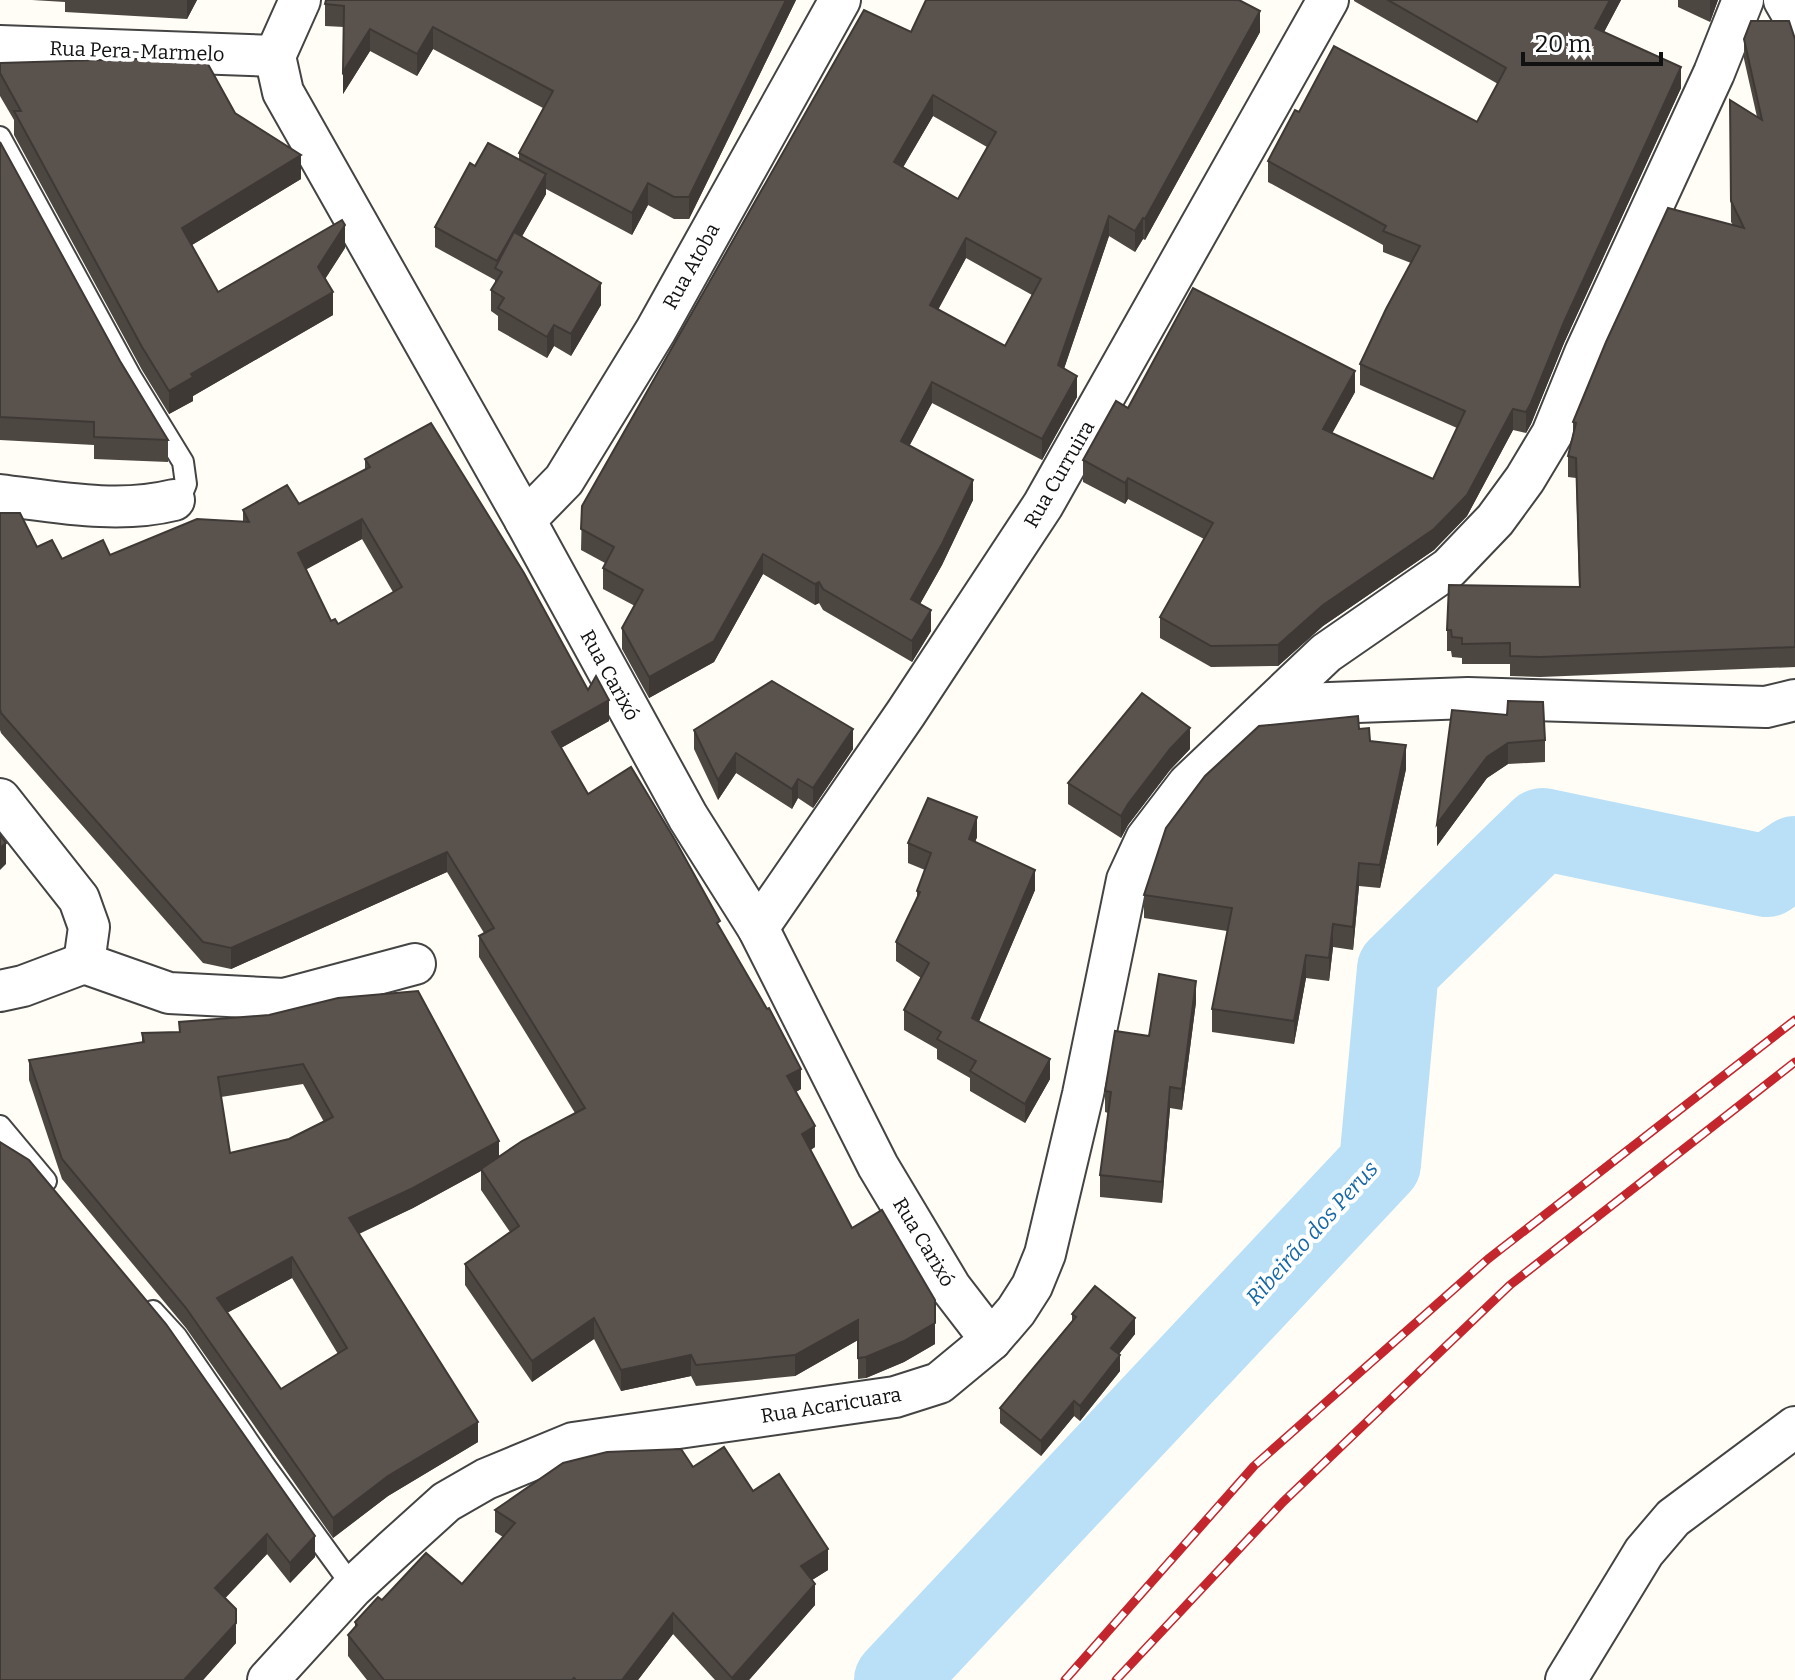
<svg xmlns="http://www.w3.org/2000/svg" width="1795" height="1680" viewBox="0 0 1795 1680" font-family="Bitter,serif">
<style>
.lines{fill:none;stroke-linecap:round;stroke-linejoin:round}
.river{stroke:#b9e0f7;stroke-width:82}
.service-casing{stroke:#444;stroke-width:24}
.minor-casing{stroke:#444;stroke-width:44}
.service{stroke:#fff;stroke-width:20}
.minor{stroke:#fff;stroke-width:40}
.rail-casing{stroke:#c4262e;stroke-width:9}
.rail{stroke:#fff;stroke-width:6;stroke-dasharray:18;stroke-linecap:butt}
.wall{fill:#4d4742;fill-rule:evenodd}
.shaded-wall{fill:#3f3936}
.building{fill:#5a524d;stroke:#3f3936;stroke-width:2;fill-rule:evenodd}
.labels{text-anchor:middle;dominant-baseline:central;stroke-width:8;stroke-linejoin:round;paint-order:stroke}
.street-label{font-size:20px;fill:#111;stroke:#fff}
.water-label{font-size:22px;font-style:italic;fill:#1768a6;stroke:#fff}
</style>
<rect width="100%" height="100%" fill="#fffdf5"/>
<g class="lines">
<path class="river" d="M895,1680L1380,1164L1398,969L1542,829L1767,876L1795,857"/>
<g class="service-casing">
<g id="service">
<path d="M0,137L131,377L183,462L186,484L182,494L174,500"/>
<path d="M0,1126L46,1181"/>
<path d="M153,1311L176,1336L263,1463L353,1587"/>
</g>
</g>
<g class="minor-casing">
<g id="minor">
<path d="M300,0L275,56L283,92L525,520L688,817L758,928L878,1166L951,1288L991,1340"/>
<path d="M1784,0L1795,19"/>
<path d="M0,46L275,56"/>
<path d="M0,495C57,502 118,514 174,500"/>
<path d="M525,520L564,480L656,330L840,0"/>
<path d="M1274,705L1468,698L1766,707L1795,700"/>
<path d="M0,799L79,899L89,927L84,963"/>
<path d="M758,928L906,713L1043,505L1328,0"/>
<path d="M0,991L23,986L84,963L169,993L284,999L415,964"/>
<path d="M268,1680L353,1587L394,1549L446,1502L486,1479L573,1443L895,1397L939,1383L991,1340L1016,1311L1032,1286L1045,1254L1083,1094L1127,880L1146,839L1188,784L1326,653L1449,568L1495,520L1525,479L1552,434L1585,353L1714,73L1743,0"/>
<path d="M1566,1680L1644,1552L1673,1518L1795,1427"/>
</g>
</g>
<use href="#service" class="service"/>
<use href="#minor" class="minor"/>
<g class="rail-casing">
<g id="rail">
<path d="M1065,1680L1254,1466L1488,1259L1795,1020"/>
<path d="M1116,1680L1283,1502L1510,1285L1795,1062"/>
</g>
</g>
<use href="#rail" class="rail"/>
</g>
<g class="wall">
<path d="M32,0H197L187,19L65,12V2Z"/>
<path d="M796,0L689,219H674L648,205L632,235L546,189V194L522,236L601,305L571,356L554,346L547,358L498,330V316L491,311V290L495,283V280L435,247V227L475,166L519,159V153L543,108L433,49L417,76L370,51L343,94L344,27L325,26V4Z"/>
<path d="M1354,0H1621L1604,32L1681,88L1564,343L1531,424L1526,433L1513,430L1467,516L1434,550L1323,626L1278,666L1211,667L1160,638V617L1204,539L1128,499L1125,504L1083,482V460L1128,408L1355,392L1332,433L1433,479L1457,428L1360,385V364L1411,263L1383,252V245L1268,182V161L1299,112L1477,122L1498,84L1354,1Z"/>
<path d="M1678,0H1718L1710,22L1678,7Z"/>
<path d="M911,32H1260L1145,240L1143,239L1135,252L1109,236L1064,369L1077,397L1042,460L932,403L909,446L973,500L942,565L920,604L931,631L912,662L823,610L819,603L815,605L763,574L714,662L649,698L622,649V628L635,606L603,589V568L605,563L581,550L582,506ZM933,116L987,147L958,199L903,167ZM966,258L1032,295L1005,346L938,309Z"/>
<path d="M1744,39H1795V667L1540,677L1510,676V664H1462V658L1452,657L1451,651H1447V630L1579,587L1576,478L1568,477V456L1573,433V422L1733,225L1731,222L1730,100L1757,117L1744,59Z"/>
<path d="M0,63L235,113L301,179L192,245L218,292L345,248L325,279L333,315L193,396V401L169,414L142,370L14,135V120L0,96Z"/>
<path d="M0,142L120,361L168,440V462L94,459V445L0,440Z"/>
<path d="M365,459L588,690L609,721L561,748L588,794L720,929L801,1089L796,1092L815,1147L811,1150L852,1228L935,1300V1344L904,1362L866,1378L858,1379V1340L795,1376L696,1386L691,1376L621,1391L594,1339L532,1382L465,1285V1264L510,1232L481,1190V1171L413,1208L359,1234L478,1442L388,1496L333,1538L186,1328L62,1179L29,1080V1060L142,1042V1033L179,1032V1022L269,1015L499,1156L575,1113L479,957V936L484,933L447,872L231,969L203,963L1,733L0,730V513L37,547L62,559L110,555L243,522V510L299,504L365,470ZM362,539L393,592L338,624L331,621L306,569ZM303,1084L324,1122L289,1139L230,1153L221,1097ZM292,1278L338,1354L281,1389L227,1313Z"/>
<path d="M1452,710L1545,740V762L1508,764L1487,778L1437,846Z"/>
<path d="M1359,729L1370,741L1406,769L1380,888L1359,886L1353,950L1333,947L1329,981L1306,978L1294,1044L1212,1032V1009L1227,931L1144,918V895Z"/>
<path d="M694,730L853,749L813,808L798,798L792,809L736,773L718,800L694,749Z"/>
<path d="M1190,749L1170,770L1128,825L1121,838L1068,804V783Z"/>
<path d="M977,837L975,842L1035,890L979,1021L1050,1079L1025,1123L970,1091V1078L937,1059V1049L904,1030V1010L921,978L896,961V942L917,900V891L925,870L908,863V843Z"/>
<path d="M1196,1002L1182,1110L1170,1108L1162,1203L1100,1197V1175L1108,1113L1105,1112V1091L1149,1036Z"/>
<path d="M0,1142L315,1557L290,1583L267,1554L225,1598L236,1643L203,1680H0Z"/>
<path d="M1072,1314L1135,1334L1119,1354L1120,1371L1080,1421L1074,1416L1041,1456L1000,1423V1408L1072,1321Z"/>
<path d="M693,1467L753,1491L828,1570L812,1580L815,1605L749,1680H715L673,1634L638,1680H367L348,1656V1635L355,1627V1622L382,1600L462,1584L503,1537L495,1532V1510Z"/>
</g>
<g class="shaded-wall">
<path d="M187,0H197L187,19Z"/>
<path d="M786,0H796L689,219V197Z"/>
<path d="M1610,0H1621L1595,49V28Z"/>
<path d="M1710,0H1718L1710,22Z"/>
<path d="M1260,11V32L1145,240V219Z"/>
<path d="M433,27V49L417,76V54Z"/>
<path d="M370,29V51L343,94V72Z"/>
<path d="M1681,67V88L1564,343L1531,424L1526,433V412L1564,322Z"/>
<path d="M933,95V116L894,183V162Z"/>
<path d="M301,155V179L182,251V228Z"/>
<path d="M546,174V194L502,272L497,269V261Z"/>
<path d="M648,183V205L632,235V213Z"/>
<path d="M1109,216V236L1058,386V365Z"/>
<path d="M1143,218V239L1135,252V231Z"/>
<path d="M345,225V248L318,290V267Z"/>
<path d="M966,238V258L930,325V305Z"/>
<path d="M601,283V305L571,356V334Z"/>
<path d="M333,292V315L193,396V401L169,414V391L191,374Z"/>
<path d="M554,325V346L547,358V337Z"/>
<path d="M1355,371V392L1323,450V429Z"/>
<path d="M1077,376V397L1042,460V439Z"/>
<path d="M932,382V403L901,462V441Z"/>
<path d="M1513,409V430L1467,516L1434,550L1323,626L1278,666V645L1323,605Z"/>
<path d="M1128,478V499L1125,504V483Z"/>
<path d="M973,480V500L942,565L911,620V599Z"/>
<path d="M362,519V539L298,574V553Z"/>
<path d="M763,554V574L714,662L649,698V677Z"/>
<path d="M819,582V603L815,605V584Z"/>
<path d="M931,610V631L912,662V641Z"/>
<path d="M609,700V721L552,753V732Z"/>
<path d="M1190,728V749L1170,770L1128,825L1121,838V816L1128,804L1170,749Z"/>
<path d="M853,729V749L813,808V788Z"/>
<path d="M1508,743V764L1487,778L1437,846V824L1487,757Z"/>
<path d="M1406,745V769L1380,888V865Z"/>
<path d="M736,753V773L718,800V780Z"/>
<path d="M798,779V798L792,809V789Z"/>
<path d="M977,817V837L969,859V839Z"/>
<path d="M6,843V864L0,870V848Z"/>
<path d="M447,852V872L231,969V948Z"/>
<path d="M1359,863V886L1353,950V927Z"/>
<path d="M1035,870V890L972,1038V1018Z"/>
<path d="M1333,924V947L1329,981V958Z"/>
<path d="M1306,955V978L1294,1044V1021Z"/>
<path d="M1196,981V1002L1182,1110V1089Z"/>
<path d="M1050,1059V1079L1025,1123V1104Z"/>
<path d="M801,1069V1089L787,1097V1076Z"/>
<path d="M1170,1087V1108L1162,1203V1182Z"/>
<path d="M815,1126V1147L802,1154V1134Z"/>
<path d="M499,1141V1161L413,1208L349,1238V1218Z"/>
<path d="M292,1257V1278L217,1318V1298Z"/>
<path d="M594,1318V1339L532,1382V1361Z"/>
<path d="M1135,1318V1334L1111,1364V1348Z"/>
<path d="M858,1320V1340L795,1376V1355Z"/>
<path d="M935,1323V1344L904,1362L866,1378V1357Z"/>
<path d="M691,1355V1376L621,1391V1370Z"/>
<path d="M1120,1355V1371L1080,1421V1406Z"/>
<path d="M1074,1401V1416L1041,1456V1441Z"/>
<path d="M478,1422V1442L388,1496L333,1538V1518L388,1476Z"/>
<path d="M267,1534V1554L215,1609V1588Z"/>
<path d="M315,1536V1557L290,1583V1563Z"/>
<path d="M828,1549V1570L801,1587V1566Z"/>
<path d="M815,1584V1605L749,1680H732V1678Z"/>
<path d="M673,1613V1634L638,1680H622Z"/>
<path d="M236,1623V1643L203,1680H184Z"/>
</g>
<g class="building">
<path d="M326,0H786L689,197H674L648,183L632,213L519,153L553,91L433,27L417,54L370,29L343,72L344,6L325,4Z"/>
<path d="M926,0H1239L1260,11L1145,219L1143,218L1135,231L1109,216L1058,365L1077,376L1042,439L932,382L901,441L973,480L942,544L911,599L931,610L912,641L823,589L819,582L815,584L763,554L714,641L649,677L622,628L643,590L603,568L614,547L581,529L582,506L864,10L911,32ZM933,95L996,132L958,199L894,162ZM966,238L1041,279L1005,346L930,305Z"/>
<path d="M1388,0H1610L1595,28L1681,67L1564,322L1531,403L1526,412L1513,409L1467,495L1434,529L1323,605L1278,645L1211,646L1160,617L1213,523L1128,478L1125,483L1083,460L1116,401L1128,408L1193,288L1355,371L1323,429L1433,479L1465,411L1360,364L1386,309L1420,246L1383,231L1386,226L1268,161L1295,110L1299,112L1334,46L1477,122L1506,68Z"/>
<path d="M1751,21H1789L1795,39V647L1540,657L1510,656V643L1462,644V638L1452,637L1451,630H1447L1449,585L1580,587L1576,458L1568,456L1576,423L1573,422L1606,342L1668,208L1744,228L1731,201L1730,100L1762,120L1744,39Z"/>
<path d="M204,57L235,113L301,155L182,228L218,292L342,220L345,225L318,267L333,292L191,374L193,377L169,391L142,347L14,111H21L0,73V63Z"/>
<path d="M0,142L120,361L168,440L94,437V422L0,417Z"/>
<path d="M488,143L546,174L497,261L435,227L470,163L475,166Z"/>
<path d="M514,232L601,283L571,334L554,325L547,337L498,308L504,298L491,290L502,272L495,268Z"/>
<path d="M431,423L524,573L588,690L596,676L609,700L552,732L588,794L631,767L675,840L720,921L717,923L767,1009L769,1008L801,1069L787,1076L815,1126L802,1134L852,1228L882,1210L935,1300V1323L904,1341L866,1357L858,1358V1320L795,1355L696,1365L691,1355L621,1370L594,1318L532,1361L465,1264L519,1226L481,1169L522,1141L585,1108L479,936L494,928L447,852L231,948L203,942L1,713L0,709V513H20L37,547L52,540L62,559L103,540L110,555L197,519L249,522L243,510L287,485L299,504L370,467L365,459ZM362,519L402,587L338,624L335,619L331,621L298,553Z"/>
<path d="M772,681L853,729L813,788L798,779L792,789L736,753L718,780L694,730Z"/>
<path d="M1142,693L1190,728L1170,749L1128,804L1121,816L1068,783Z"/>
<path d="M1508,701L1543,702L1545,740L1508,743L1487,757L1437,824L1452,710L1507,715Z"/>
<path d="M1358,716L1359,729L1369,728L1370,741L1406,745L1380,865L1359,863L1353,927L1333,924L1329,958L1306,955L1294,1021L1212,1009L1232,908L1144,895L1166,828L1205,776L1259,726Z"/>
<path d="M928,798L977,817L969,839L1035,870L972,1018L1050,1059L1025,1104L970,1071L976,1061L937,1039L941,1032L904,1010L929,963L896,942L920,892L917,891L931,853L908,843Z"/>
<path d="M0,835L6,843L0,848Z"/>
<path d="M1159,974L1196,981L1182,1089L1170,1087L1162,1182L1100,1175L1111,1092L1105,1091L1115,1031L1149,1036Z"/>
<path d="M418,991L499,1141L413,1188L349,1218L478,1422L388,1476L333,1518L186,1308L62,1159L29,1060L144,1042L142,1033L180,1032L179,1022L269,1015L338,998ZM303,1064L333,1117L289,1139L230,1153L218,1077ZM292,1257L347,1348L281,1389L217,1298Z"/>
<path d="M0,1142L29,1160L166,1324L315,1536L290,1563L267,1534L215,1588L236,1609V1623L184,1680H0Z"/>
<path d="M1095,1286L1135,1318L1111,1348L1120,1355L1080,1406L1074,1401L1041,1441L1000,1408L1076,1317L1072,1314Z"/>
<path d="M724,1447L753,1491L779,1474L828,1549L801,1566L815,1584L732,1678L673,1613L622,1680H576L574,1678L572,1680H384L348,1635L357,1625L355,1622L378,1597L382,1600L426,1553L462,1584L515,1523L495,1510L563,1463L607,1452L681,1449L693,1467Z"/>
</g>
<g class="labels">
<g class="street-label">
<text transform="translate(137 51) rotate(2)">Rua Pera-Marmelo</text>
<text transform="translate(691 266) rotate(-61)">Rua Atoba</text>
<text transform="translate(1059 474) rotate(-60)">Rua Curruira</text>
<text transform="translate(610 675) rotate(61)">Rua Carixó</text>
<text transform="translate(924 1242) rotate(59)">Rua Carixó</text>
<text transform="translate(831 1405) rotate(-9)">Rua Acaricuara</text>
</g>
<g class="water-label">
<text transform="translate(1312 1233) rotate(-48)">Ribeirão dos Perus</text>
</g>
</g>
<path d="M1523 52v12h138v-12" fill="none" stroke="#111111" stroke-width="4"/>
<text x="1535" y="52" font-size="24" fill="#111111" stroke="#ffffff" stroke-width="6" paint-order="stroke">20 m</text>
</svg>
